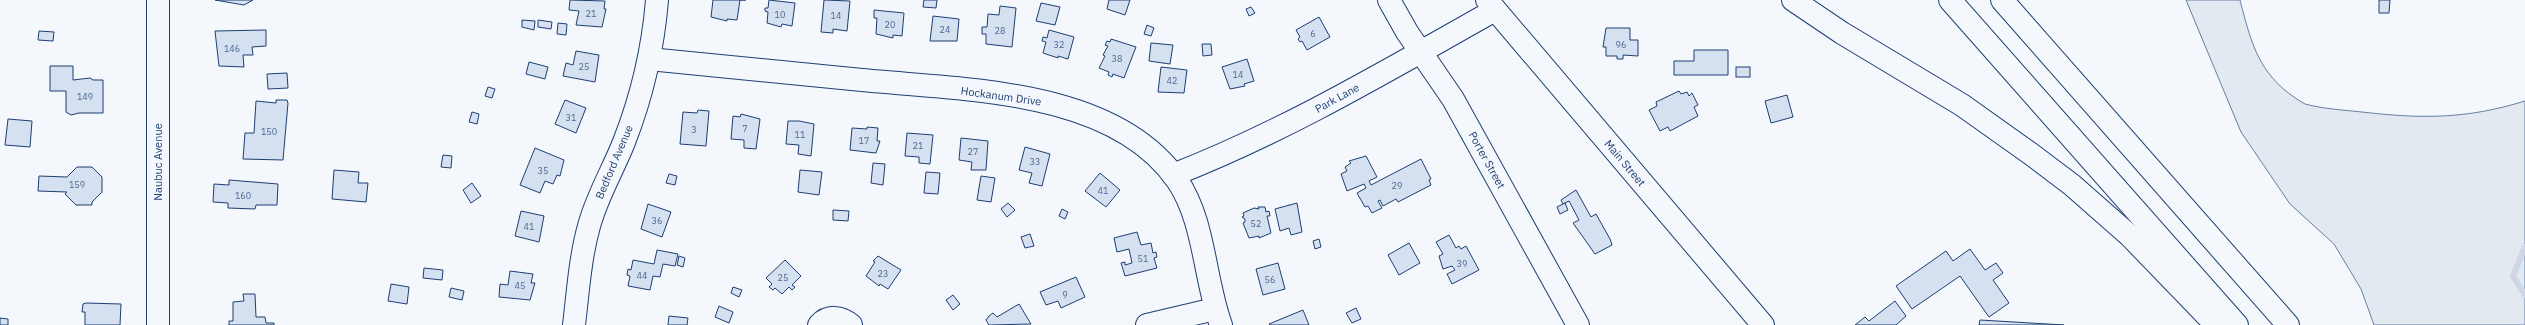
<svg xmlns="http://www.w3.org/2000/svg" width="2525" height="325" viewBox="0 0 2525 325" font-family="'IBM Plex Sans',sans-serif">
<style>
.green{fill:#e3e9f0;stroke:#687fa3}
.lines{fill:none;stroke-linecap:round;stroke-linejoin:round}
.stream{stroke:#cfd7e4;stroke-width:6}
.building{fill:#d5e0f0;stroke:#1d3f73}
.minor-casing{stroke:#1d3f73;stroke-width:24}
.major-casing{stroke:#1d3f73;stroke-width:24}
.highway-casing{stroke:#1d3f73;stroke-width:24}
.minor{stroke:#f4f7fb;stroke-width:22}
.major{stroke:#f4f7fb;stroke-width:22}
.highway{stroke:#f4f7fb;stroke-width:22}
.labels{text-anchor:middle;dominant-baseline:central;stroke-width:3;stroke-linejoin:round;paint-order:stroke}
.number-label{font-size:9px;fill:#4b6792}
.street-label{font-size:11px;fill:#1d3f73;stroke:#f4f7fb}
</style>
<rect width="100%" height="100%" fill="#f4f7fb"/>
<path class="green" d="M2186,0H2240C2252,47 2260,78 2305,104C2324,109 2343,110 2362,112C2422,119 2467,119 2525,101V325H2374L2361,289L2334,244L2290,204L2241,132Z"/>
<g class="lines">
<path class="stream" d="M2525,247L2513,276L2525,295"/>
</g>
<g class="building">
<path d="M215,0H253L244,5Z"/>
<path d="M570,0L605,1L604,9H606L602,27L576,25L579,11L569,10Z"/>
<path d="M713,0H746H740L737,20L727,19V21L711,17Z"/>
<path d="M769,0L795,3L792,26L782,24L781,27L767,23L768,12L765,11V8H768Z"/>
<path d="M824,0L850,1L847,31L833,29V33L821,32Z"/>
<path d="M924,0H937L936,8L923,7Z"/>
<path d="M1109,0H1130L1125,15L1107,9Z"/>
<path d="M2379,0H2390L2389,13H2379Z"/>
<path d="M1041,3L1060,7L1055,25L1036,21Z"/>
<path d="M1000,6L1016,8L1012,47L986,44V34H982V27H987L988,14L999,15Z"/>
<path d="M1251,7L1255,13L1249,16L1246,9Z"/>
<path d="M874,10L904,13L902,36L893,35V38L876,34L877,18H874Z"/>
<path d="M933,16L959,19L957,41H930Z"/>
<path d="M1319,17L1330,37L1307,50L1302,41L1300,42L1298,39L1300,37L1296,30Z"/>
<path d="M522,20L535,21L534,30L522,27Z"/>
<path d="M538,20L552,22L551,29L538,27Z"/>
<path d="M558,23L567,24L566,35L557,34Z"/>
<path d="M1147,25L1154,28L1151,36L1144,34Z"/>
<path d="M1606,28H1630V40H1638V56L1623,55V59H1617V56H1606V47H1603Z"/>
<path d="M266,30V46L252,47L253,55H243L244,67L219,66L215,31Z"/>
<path d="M1049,30L1074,37L1068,59L1058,56V58L1043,53L1046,42L1042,41L1043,37L1047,38Z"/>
<path d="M39,31L54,32L53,41L38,40Z"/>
<path d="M1111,39L1136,47L1124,78L1113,74L1112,77L1108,75L1109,72L1099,68L1105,56L1103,55L1108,46L1105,45L1107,41L1110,42Z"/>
<path d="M1151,43L1173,45L1170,64L1149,61Z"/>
<path d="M1202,44H1211L1212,55L1203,56Z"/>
<path d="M1694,50H1728V75H1674V61H1694Z"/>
<path d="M576,51L599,55L595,82L563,76L566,63L573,65Z"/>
<path d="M1247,59L1254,81L1244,84L1245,86L1230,89L1222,67Z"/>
<path d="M529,62L548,67L545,79L526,74Z"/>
<path d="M50,66H73V80L90,78L93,80H103V113H79L71,115L66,112V91H50Z"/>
<path d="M1161,67L1187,70L1184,93L1158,92Z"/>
<rect x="1736" y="67" width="14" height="10"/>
<path d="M287,73L288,88L268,89L267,74Z"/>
<path d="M488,87L495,89L492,98L485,96Z"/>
<path d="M1679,91L1681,94L1687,92L1689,96L1692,93L1698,105L1694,107L1698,116L1670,131L1668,127L1660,131L1649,110L1657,106L1656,102Z"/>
<path d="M1787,95L1793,117L1771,123L1765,101Z"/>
<path d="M276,100H287L288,103L283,160L243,159L245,133H254L256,101L276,103Z"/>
<path d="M565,100L586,108L576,133L555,124Z"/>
<path d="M698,110L709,111L706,146L680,144L683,112L697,113Z"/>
<path d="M472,112L479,114L477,124L469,122Z"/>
<path d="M741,114L760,119L756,149L744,148V140L731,139L733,116L740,117Z"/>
<path d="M8,119L32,121L30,147L5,145Z"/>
<path d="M788,121H799L814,124L811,156L798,154L799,145L786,144Z"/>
<path d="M867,127L878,128L877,141H880L876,153L850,150L852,128L867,129Z"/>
<path d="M907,133L933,135L930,164L919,163V157L905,156Z"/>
<path d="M961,138L988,141L986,170H971L972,162L959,160Z"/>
<path d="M1025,147L1050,154L1042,186L1029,183L1032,173L1019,170Z"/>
<path d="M535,148L564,160L560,176L557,175L553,184L545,181L540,193L520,185Z"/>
<path d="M443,155L452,156L451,168L441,167Z"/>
<path d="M1366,156L1377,177L1369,181L1371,185L1421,159L1431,179L1429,180L1431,185L1398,202L1396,199L1383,206L1380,200L1378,201L1382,208L1372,213L1368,206L1365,207L1357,193L1366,188L1364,184L1347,191L1341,174L1347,171L1345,167L1351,163L1349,161Z"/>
<path d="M873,163L885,164L883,185L871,183Z"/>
<path d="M77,167H92L102,177V192L92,202V205H76L65,194L67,192L38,191L39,176L67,177Z"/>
<path d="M334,170L359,172L358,183H368L366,202L332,199Z"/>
<path d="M800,170L822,172L819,195L798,192Z"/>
<path d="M926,172L940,173L938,194L924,193Z"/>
<path d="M1100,173L1120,190L1106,207L1085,191Z"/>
<path d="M669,174L677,176L675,185L666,183Z"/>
<path d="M981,176L995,178L991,202L977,200Z"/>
<path d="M229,180L278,184L277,205H256L255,209L228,208V203L213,202L214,184L229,185Z"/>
<path d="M472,183L481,196L471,203L463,190Z"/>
<path d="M1576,190L1591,217L1596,214L1610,239L1612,245L1595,254L1573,223L1579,220L1569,201L1563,204L1561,200Z"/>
<path d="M1008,203L1015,210L1007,217L1001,209Z"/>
<path d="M1297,203L1302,232L1291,235L1289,228L1280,231L1275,209Z"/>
<path d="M1565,203L1568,210L1560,214L1557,207Z"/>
<path d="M648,204L671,212L662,237L641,229Z"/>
<path d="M1258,207H1265L1266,212L1269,211L1270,216H1267L1271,233L1259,238V236L1249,238L1243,223L1245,222V219L1242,217L1244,216L1243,213L1254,208L1259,209Z"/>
<path d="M1062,209L1068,212L1065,219L1059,216Z"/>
<path d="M833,210L849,211L848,221L833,220Z"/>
<path d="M521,211L544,216L539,242L515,236Z"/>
<path d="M1137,232L1141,245L1151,243L1153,253L1156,252L1157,257L1154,258L1157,268L1125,276L1121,263L1125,262V265L1132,263L1129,249L1117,252L1114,238Z"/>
<path d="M1030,234L1034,246L1025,248L1021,237Z"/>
<path d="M1449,235L1456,248L1459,246L1461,249L1466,246L1479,270L1452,284L1447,274L1455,270L1452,266L1443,269L1439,256L1443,254L1436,242Z"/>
<path d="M1319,239L1321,247L1315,249L1313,241Z"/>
<path d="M1409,243L1420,263L1399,275L1388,255Z"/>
<path d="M1970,249L1985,270L1996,263L2003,273L1993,280L2009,303L1989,317L1960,276L1912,309L1896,286L1946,251L1953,261Z"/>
<path d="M657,250L678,254L675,266L663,264L660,277L653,276L650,290L628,286L630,276L627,275L628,269L631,270L633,260L654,264Z"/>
<path d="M679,256L685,258L683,267L677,265Z"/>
<path d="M878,256L901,270L888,289L880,284L879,286L866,276L875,262L873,261Z"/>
<path d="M785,260L801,276L792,285L795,287L792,290L789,287L782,294L775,288L773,290L769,287L772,284L766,278Z"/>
<path d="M1278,263L1285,289L1263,295L1256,269Z"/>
<path d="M424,268L443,270L442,280L423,278Z"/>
<path d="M510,271L533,274L531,283H535L530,300L499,297L500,284L508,285Z"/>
<path d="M1076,277L1085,297L1061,308L1058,301L1046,305L1040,292Z"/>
<path d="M391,284L409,287L407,304L388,301Z"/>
<path d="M733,287L742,290L739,297L731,293Z"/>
<path d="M451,288L464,291L462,300L449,297Z"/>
<path d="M243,294H255L256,317H265L266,323H274V325H229V321H233V302L244,301Z"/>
<path d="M953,295L960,304L953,310L946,300Z"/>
<path d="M1895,301L1906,316L1896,325H1855L1865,317L1869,321Z"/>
<path d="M86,303L121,304L120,325H85V312H82L83,304Z"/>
<path d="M1019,304L1031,324L989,325L986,320L989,316L993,313L997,317Z"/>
<path d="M719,306L733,312L729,323L715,317Z"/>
<path d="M1356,308L1361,319L1352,323L1346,313Z"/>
<path d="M1303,310L1309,325H1270L1269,324Z"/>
<path d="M669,316L688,318L687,325H668Z"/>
<path d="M0,318L8,319V325H0Z"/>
<path d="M1980,320L2064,325H1979Z"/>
</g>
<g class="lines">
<g class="minor-casing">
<g id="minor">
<path d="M1389,0L1407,32L1453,99L1578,325"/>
<path d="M649,59C720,66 791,73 862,80C962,90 1113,88 1177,180C1205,221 1204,278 1221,325"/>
<path d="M1173,175C1286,131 1390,69 1495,10"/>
<path d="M574,325C578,292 580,258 589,226C597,196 613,170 624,142C642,96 653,49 657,0"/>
<path d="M819,325C828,315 841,316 851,325"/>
<path d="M1147,325L1215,309"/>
</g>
</g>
<g class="major-casing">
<g id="major">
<path d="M158,0V325"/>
<path d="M1487,0L1763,325"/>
</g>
</g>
<g class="highway-casing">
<g id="highway">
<path d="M1793,0L1842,33L1962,105L2031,154L2072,185L2130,236L2216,325"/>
<path d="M1950,0L2237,325"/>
<path d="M2002,0L2288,325"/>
</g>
</g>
<use href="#minor" class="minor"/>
<use href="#major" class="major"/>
<use href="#highway" class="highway"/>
</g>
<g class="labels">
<g class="number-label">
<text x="591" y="13">21</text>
<text x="780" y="14">10</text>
<text x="836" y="15">14</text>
<text x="890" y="24">20</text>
<text x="945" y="29">24</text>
<text x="1000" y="30">28</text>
<text x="1313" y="33">6</text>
<text x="1059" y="44">32</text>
<text x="1621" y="44">96</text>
<text x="232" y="48">146</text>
<text x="1117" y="58">38</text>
<text x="584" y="66">25</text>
<text x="1238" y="74">14</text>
<text x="1172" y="80">42</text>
<text x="85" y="96">149</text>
<text x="571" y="117">31</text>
<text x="745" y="128">7</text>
<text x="694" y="129">3</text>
<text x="269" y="131">150</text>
<text x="800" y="134">11</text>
<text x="864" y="140">17</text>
<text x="918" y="145">21</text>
<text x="973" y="151">27</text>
<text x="1035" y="161">33</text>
<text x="543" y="170">35</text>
<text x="77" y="184">159</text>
<text x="1397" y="185">29</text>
<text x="1103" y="190">41</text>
<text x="243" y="195">160</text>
<text x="657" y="220">36</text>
<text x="1256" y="223">52</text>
<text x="529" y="226">41</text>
<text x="1143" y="258">51</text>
<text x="1462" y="263">39</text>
<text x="883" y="273">23</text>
<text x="642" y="275">44</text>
<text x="783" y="277">25</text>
<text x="1270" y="279">56</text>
<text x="520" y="285">45</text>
<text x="1065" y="294">9</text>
</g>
<g class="street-label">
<text transform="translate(1001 96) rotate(8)">Hockanum Drive</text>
<text transform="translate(1337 98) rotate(-29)">Park Lane</text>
<text transform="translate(1487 160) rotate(61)">Porter Street</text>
<text transform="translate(158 162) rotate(-90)">Naubuc Avenue</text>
<text transform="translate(614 162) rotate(-67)">Bedford Avenue</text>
<text transform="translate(1625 163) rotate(50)">Main Street</text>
</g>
</g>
</svg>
